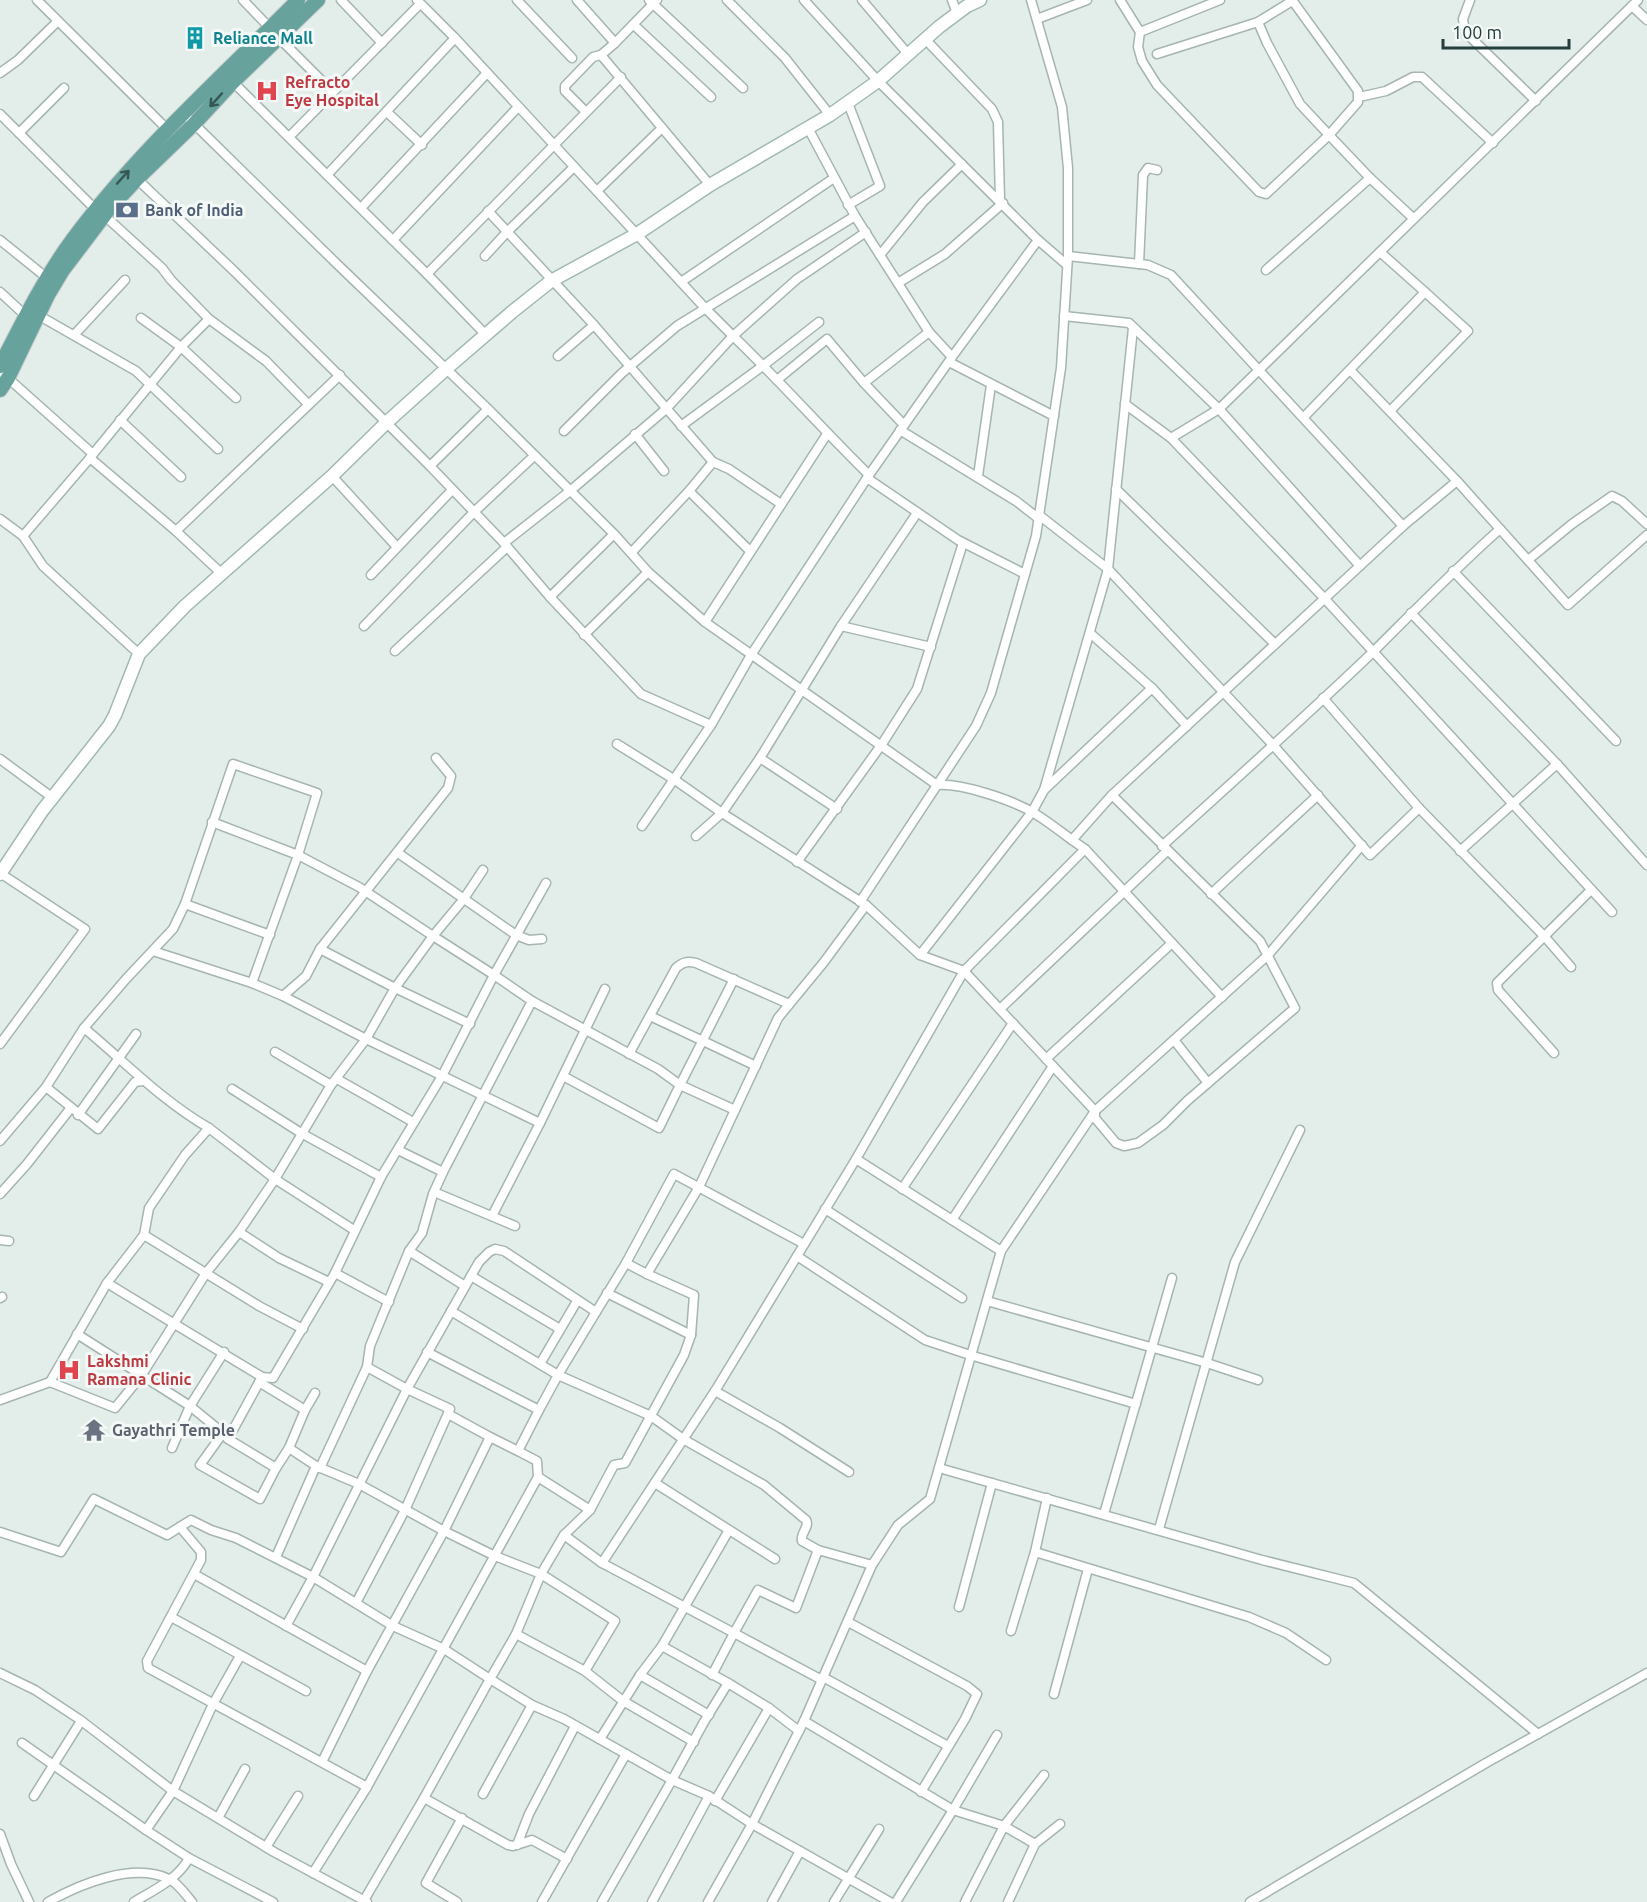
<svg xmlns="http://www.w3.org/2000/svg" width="1647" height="1902" viewBox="0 0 1647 1902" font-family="Ubuntu,sans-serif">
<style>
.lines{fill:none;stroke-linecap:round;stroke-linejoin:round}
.street-casing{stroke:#a6b5b2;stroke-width:11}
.secondary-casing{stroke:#a1b8b4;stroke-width:15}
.primary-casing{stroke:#c1c9c8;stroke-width:16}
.street{stroke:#fff;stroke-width:8}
.secondary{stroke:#fff;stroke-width:12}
.primary{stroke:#68a29c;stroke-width:14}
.oneway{stroke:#345753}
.labels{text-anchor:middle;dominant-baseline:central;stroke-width:6;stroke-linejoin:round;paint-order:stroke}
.culture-label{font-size:16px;font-weight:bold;fill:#0d838f;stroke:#f4f9f7;text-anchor:start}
.health-label{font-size:16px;font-weight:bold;fill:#be3a42;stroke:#f4f9f7;text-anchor:start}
.service-label{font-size:16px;font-weight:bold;fill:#4e5e75;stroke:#f4f9f7;text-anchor:start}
.worship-label{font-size:16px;font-weight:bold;fill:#5b616d;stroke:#f4f9f7;text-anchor:start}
</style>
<rect width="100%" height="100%" fill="#e3edea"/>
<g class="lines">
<g class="street-casing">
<g id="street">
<path d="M37,0L168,130"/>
<path d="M243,0L270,28"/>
<path d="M341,0L382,43"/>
<path d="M417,0L455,38L705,308L733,336L666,409L570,491L504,543"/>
<path d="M517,0L572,58"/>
<path d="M577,0L615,43L601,55L710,185"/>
<path d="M649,0L743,88"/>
<path d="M727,0L785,58L830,115"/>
<path d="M804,0L878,81L1038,240L952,357L869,475"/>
<path d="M862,0L908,54"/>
<path d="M952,0L957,13"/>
<path d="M1120,0L1140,32L1220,0"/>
<path d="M1470,0L1463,19L1465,32L1536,101"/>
<path d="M1632,6L1647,20"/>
<path d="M1037,19L1087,0"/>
<path d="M1258,22L1267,43L1300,104L1329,135L1358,102V91L1292,0"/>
<path d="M634,25L711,97"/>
<path d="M1140,32L1138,47L1142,61L1157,85L1259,192L1266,194L1329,135L1370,178L1413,218"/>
<path d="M279,38L333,92"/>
<path d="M925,39L992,109L998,122L1000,200"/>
<path d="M615,43L657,0"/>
<path d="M1157,54L1258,22L1292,1"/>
<path d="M0,73L18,60L58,21"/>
<path d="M233,82L427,274L486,335"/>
<path d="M1359,97L1386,91L1413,77H1422L1493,143"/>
<path d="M848,103L880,186L848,205"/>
<path d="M387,112L422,145"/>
<path d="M586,112L565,91V86L593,57L601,55"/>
<path d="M0,114L95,209"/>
<path d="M184,114L337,264L488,409L614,534L648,572L705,622L937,785C962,783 1012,800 1034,813C1047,821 1060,831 1072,840"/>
<path d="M808,128L855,216L929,332"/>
<path d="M19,133L64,88"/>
<path d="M289,137L420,4"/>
<path d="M327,175L455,38"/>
<path d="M137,179L234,271L430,466L504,543L550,597L641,694L711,725"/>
<path d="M597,191L662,128"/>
<path d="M361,208L487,73"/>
<path d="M488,211L594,325L558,356"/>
<path d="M105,216L162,268L171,280L209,319L266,361L308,404"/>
<path d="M0,240L47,278"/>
<path d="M393,240L518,107"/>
<path d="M1038,240L1067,265"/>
<path d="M880,255L923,202L962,164"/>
<path d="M485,256L507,232L574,167"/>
<path d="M1068,256L1148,265L1171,275L1403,526"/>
<path d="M1139,264L1143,175L1148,168L1157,170"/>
<path d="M1266,270L1370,178"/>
<path d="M427,274L621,77"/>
<path d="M681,282L834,178"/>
<path d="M898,283L945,254L1003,203"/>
<path d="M0,292L26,316"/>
<path d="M38,315L136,371L218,449"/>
<path d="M1064,316L1129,323L1219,409L1360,566"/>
<path d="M141,318L181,347L236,398"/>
<path d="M594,325L713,462L729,469L781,504"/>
<path d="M75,334L125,280"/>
<path d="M949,362L1054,416"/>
<path d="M1350,370L1457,481L1568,605L1647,535"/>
<path d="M0,371L93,454L90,458L176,531L221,573"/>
<path d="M777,380L827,339L864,383L904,425"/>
<path d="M864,383L929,332L952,357"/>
<path d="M1125,404L1171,438L1325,599L1612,912"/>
<path d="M1390,411L1468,331L1425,292"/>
<path d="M1304,417L1425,292L1380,252"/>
<path d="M120,420L181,477"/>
<path d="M681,426L764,365L819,322"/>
<path d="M900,430L1016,501L1038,518"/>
<path d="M564,431L622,373L677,326L855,216"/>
<path d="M635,434L664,471"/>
<path d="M1171,438L1219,409L1638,0"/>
<path d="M93,454L181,347L209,319"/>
<path d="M430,466L488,409"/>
<path d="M332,476L397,547"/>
<path d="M978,476L991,385"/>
<path d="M867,478L958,540L1025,574"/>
<path d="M1116,489L1275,644"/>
<path d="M689,491L750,551"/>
<path d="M1039,515L1108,569L1273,745L1370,855L1419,808"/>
<path d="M0,519L23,536L90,458"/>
<path d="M176,531L340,375"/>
<path d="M23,536L43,566L139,654"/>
<path d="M631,553L689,491L713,462"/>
<path d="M1528,560L1572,524L1612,496L1622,501L1647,524"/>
<path d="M1453,571L1616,741"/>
<path d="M371,575L452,490"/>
<path d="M550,597L614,534"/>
<path d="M1411,613L1557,764L1647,865"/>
<path d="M705,622L827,434"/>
<path d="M364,626L474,512L534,456"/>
<path d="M841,626L931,647"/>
<path d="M1090,633L1152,688L1187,726"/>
<path d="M584,635L648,572"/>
<path d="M395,651L507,547"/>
<path d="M1323,698L1419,808L1545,937L1571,967"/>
<path d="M617,744L675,780L722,813L866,905L920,955L964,971L1095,1111V1118L1116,1143L1124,1146L1138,1143L1163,1125L1187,1101L1295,1008L1260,941L1112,795"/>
<path d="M760,758L837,809"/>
<path d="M0,759L53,798"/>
<path d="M1044,790L1152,688"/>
<path d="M212,822L298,855L359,887L433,936L395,988L470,1024"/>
<path d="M642,826L711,725L751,655L869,475C823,430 780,381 733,336L797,279L866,232"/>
<path d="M696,836L722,813L760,758L841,626L917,513"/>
<path d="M1162,846C1233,782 1304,718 1373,652C1415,610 1456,568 1500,529"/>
<path d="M1085,849L1222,997"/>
<path d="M1460,851L1557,764"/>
<path d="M398,853L516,935L529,940L542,939"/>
<path d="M797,862L882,744L917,689L963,543"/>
<path d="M483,870L463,900L433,936L494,975L546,883"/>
<path d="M0,873L85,929L0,1044"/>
<path d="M1211,894L1318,795"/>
<path d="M860,902L976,726L991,693L1036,536L1061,368L1068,256V168L1062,107L1031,0"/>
<path d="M185,904L270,935"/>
<path d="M920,955L1032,812L1044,790L1108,569L1133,328"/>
<path d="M734,979L680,1085L735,1110"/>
<path d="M252,983L283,996L306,976L320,949L448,788L451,776L436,758"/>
<path d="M283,996L366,1039L395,988L320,949"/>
<path d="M1000,1009L1167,851"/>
<path d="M650,1016L756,1066"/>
<path d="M84,1028C125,1062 162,1101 209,1128L185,1155L149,1208L144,1235"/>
<path d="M1174,1040L1208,1083"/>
<path d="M275,1052L331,1085"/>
<path d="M1554,1053L1498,990L1497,983L1591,890"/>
<path d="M629,1054L676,968C683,962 687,961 696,963L789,1004"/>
<path d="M1046,1059L1172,943"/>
<path d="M337,1079L413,1122"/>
<path d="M46,1087L98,1129L135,1082L143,1081"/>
<path d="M232,1089L301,1133L381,1177"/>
<path d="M78,1115L136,1034"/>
<path d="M540,1123L605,989"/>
<path d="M209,1128L275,1179L354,1230"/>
<path d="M0,1141L46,1087L84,1028L126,979L173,929L185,904L233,764L317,793L298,855L252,983L153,951"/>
<path d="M398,1150L443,1172"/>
<path d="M902,1189L1013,1023"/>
<path d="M434,1192L515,1226"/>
<path d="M0,1194L27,1164L70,1109"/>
<path d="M825,1209L962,1298"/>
<path d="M952,1220L1053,1066"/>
<path d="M239,1232L279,1258L329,1282"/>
<path d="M0,1240L9,1241"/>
<path d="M409,1251L465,1286"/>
<path d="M1001,1251L1095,1111L1268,955L1362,845"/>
<path d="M797,1256L925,1340L970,1355L1136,1404"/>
<path d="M626,1263L647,1274L699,1187L778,1018L824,962L866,905"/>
<path d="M335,1273L389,1302"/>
<path d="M647,1274L694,1295L691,1335"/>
<path d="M471,1276L560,1329"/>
<path d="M107,1283L144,1235L259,1306L303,1329"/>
<path d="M0,1298L2,1297"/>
<path d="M987,1301L1207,1363L1258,1380"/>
<path d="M451,1311L558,1375L539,1410"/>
<path d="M596,1312L558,1375L651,1416L683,1439L764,1485L806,1520C810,1527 800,1533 802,1541L818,1550"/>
<path d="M77,1334L190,1406L223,1433L228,1439L276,1468L289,1448L316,1466L359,1484L444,1531L495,1556L541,1574L564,1535L590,1510L614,1465L625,1463L684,1355L691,1335L607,1293"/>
<path d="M540,1364L577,1301"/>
<path d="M50,1382L107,1283L262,1377L273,1378L335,1273L381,1177L442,1076L494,975L532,1001"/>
<path d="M259,1382L305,1410"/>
<path d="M715,1391L780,1428L849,1472"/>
<path d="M0,1400L50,1382L115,1408L141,1376L206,1273L239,1232L275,1179L331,1085L366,1039L540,1123L492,1216"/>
<path d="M448,1414L490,1437"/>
<path d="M223,1433L200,1465L260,1499L276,1468"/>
<path d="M228,1439L262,1377"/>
<path d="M172,1448L190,1406L224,1352"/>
<path d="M289,1448L305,1410L315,1393"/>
<path d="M320,1468L367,1367"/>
<path d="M939,1468L1262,1560L1354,1583L1538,1734"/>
<path d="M538,1477L590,1510"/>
<path d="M655,1483L775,1559"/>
<path d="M1104,1514L1172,1278"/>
<path d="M180,1527L201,1552V1560L147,1661L148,1668L367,1787"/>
<path d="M1159,1529L1235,1262L1300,1130"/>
<path d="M0,1532L61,1552L94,1499L167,1535L191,1520L211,1530L236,1538L313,1577L286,1626"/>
<path d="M564,1535L602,1563L715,1391L856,1159L964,971L1085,849L1072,840L1112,795L1403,526L1457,481"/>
<path d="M1035,1552L1249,1617L1286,1633L1326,1660"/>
<path d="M276,1557L316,1466"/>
<path d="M602,1563L734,1633L758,1590L796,1608L818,1550L872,1565"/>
<path d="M194,1574L367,1671L444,1531L490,1437L518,1451L539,1410L427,1352"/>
<path d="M541,1574L615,1621L585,1671L516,1634Z"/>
<path d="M356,1603L405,1510L450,1409L407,1389L471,1276L479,1262L489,1252L495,1249L504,1251L596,1312L626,1263L674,1174L804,1244"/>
<path d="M959,1607L992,1483"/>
<path d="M171,1617L306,1691"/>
<path d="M848,1622L967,1686L977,1694L965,1719L921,1792"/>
<path d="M1011,1631L1035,1552L1047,1498"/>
<path d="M516,1634L490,1679L532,1705L564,1719L672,1780L704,1722L728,1683L662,1646"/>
<path d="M240,1656L213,1704L173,1791L146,1830L189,1858L273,1902"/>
<path d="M585,1671L623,1701L694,1742"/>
<path d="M0,1673L35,1690L79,1719L173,1791L274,1852L367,1902"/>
<path d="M640,1675L662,1646L729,1530"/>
<path d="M712,1675L734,1633L822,1680"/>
<path d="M823,1677L948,1746"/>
<path d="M728,1683L769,1708L799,1731"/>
<path d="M1054,1694L1088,1569"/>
<path d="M804,1721L953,1810L896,1902"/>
<path d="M997,1735L953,1810L1004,1826L1035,1844"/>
<path d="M600,1739L640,1675L709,1715"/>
<path d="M22,1743L146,1830"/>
<path d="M322,1762L367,1671"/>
<path d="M483,1794L532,1705"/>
<path d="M34,1796L81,1721"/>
<path d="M424,1798L508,1845L513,1846L532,1840L567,1859"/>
<path d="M715,1801L769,1708"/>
<path d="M218,1818L245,1769"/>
<path d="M0,1834L11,1864L29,1902"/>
<path d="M517,1845L529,1814L575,1726"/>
<path d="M266,1847L298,1796"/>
<path d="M313,1873L367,1787L538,1477L537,1461L518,1451"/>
<path d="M48,1902C80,1884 133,1862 169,1879C178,1883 186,1895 192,1902"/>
<path d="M134,1902C154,1890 178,1879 189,1858"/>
<path d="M363,1902L424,1798L490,1679L444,1649L393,1626L313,1577L407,1389L367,1367L370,1346L409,1251L422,1233L433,1194L443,1172L532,1001L658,1069L680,1085L659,1128L563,1076"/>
<path d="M457,1902L426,1883L462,1818"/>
<path d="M542,1902L626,1754"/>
<path d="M602,1902L672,1780L709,1796L752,1824L800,1851"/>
<path d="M652,1902L709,1796"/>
<path d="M708,1902L752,1824L804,1721L872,1565L898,1525L930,1499L1001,1251L856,1159"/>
<path d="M772,1902L800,1851L890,1902"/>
<path d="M834,1902L879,1829"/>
<path d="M965,1902L1004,1826L1044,1775"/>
<path d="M1008,1902L1035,1844L1060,1824"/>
<path d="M1250,1902L1486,1763L1647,1673"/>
</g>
</g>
<g class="secondary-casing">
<path id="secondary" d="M0,874L42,811L109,726L115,715L139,654L185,606L332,476L386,423L446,369L512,312L551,281L637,234L710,185L830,115L878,81L939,27L967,6L980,0"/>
</g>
<g class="primary-casing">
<g id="primary">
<path d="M0,366C22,323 44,278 73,239C138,151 221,78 298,0"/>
<path d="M0,390L8,378L48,295L63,270L110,208L137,179L194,124L233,82L318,0"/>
</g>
</g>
<use href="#street" class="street"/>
<use href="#secondary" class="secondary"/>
<use href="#primary" class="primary"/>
</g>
<defs><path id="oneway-shaft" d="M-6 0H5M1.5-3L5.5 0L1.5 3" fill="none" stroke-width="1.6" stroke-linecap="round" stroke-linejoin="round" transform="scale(1.5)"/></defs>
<g class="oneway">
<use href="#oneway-shaft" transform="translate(216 100) rotate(132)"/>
<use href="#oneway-shaft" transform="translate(123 177) rotate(-48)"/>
</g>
<defs>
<g id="building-bare" transform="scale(1.8)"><path d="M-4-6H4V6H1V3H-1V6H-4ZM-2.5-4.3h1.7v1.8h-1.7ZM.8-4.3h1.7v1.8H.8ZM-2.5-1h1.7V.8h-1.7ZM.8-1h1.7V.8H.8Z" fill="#0f9aa8" stroke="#f4f9f7" stroke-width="2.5" paint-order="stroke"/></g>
<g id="hospital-bare" transform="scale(1.8)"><path d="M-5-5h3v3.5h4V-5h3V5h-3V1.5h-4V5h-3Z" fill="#e0444e" stroke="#f4f9f7" stroke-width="2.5" paint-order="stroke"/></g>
<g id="bank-bare" transform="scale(1.8)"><path d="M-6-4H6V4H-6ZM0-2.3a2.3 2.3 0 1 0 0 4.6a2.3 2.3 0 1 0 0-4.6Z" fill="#5c6f8a" stroke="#f4f9f7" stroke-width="2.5" paint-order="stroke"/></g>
<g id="temple-bare" transform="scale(1.8)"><path d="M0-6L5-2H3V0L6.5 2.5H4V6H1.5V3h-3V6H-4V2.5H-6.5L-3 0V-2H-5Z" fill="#6b7280" stroke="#f4f9f7" stroke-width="2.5" paint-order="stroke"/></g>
</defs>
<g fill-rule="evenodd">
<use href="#building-bare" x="195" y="38"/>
<use href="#hospital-bare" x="267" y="91"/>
<use href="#bank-bare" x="127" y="210"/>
<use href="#hospital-bare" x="69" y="1370"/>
<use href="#temple-bare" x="94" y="1430"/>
</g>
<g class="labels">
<g class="culture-label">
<text x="213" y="38">Reliance Mall</text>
</g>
<g class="health-label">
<text x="285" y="82">Refracto<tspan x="285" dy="18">Eye Hospital</tspan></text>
<text x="87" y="1361">Lakshmi<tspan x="87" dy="18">Ramana Clinic</tspan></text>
</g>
<g class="service-label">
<text x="145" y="210">Bank of India</text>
</g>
<g class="worship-label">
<text x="112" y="1430">Gayathri Temple</text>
</g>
</g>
<path d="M1443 39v9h126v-9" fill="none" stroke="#233e3b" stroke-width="3"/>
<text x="1452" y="39" font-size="18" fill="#233e3b" stroke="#f4f9f7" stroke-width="4.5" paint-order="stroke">100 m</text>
</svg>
